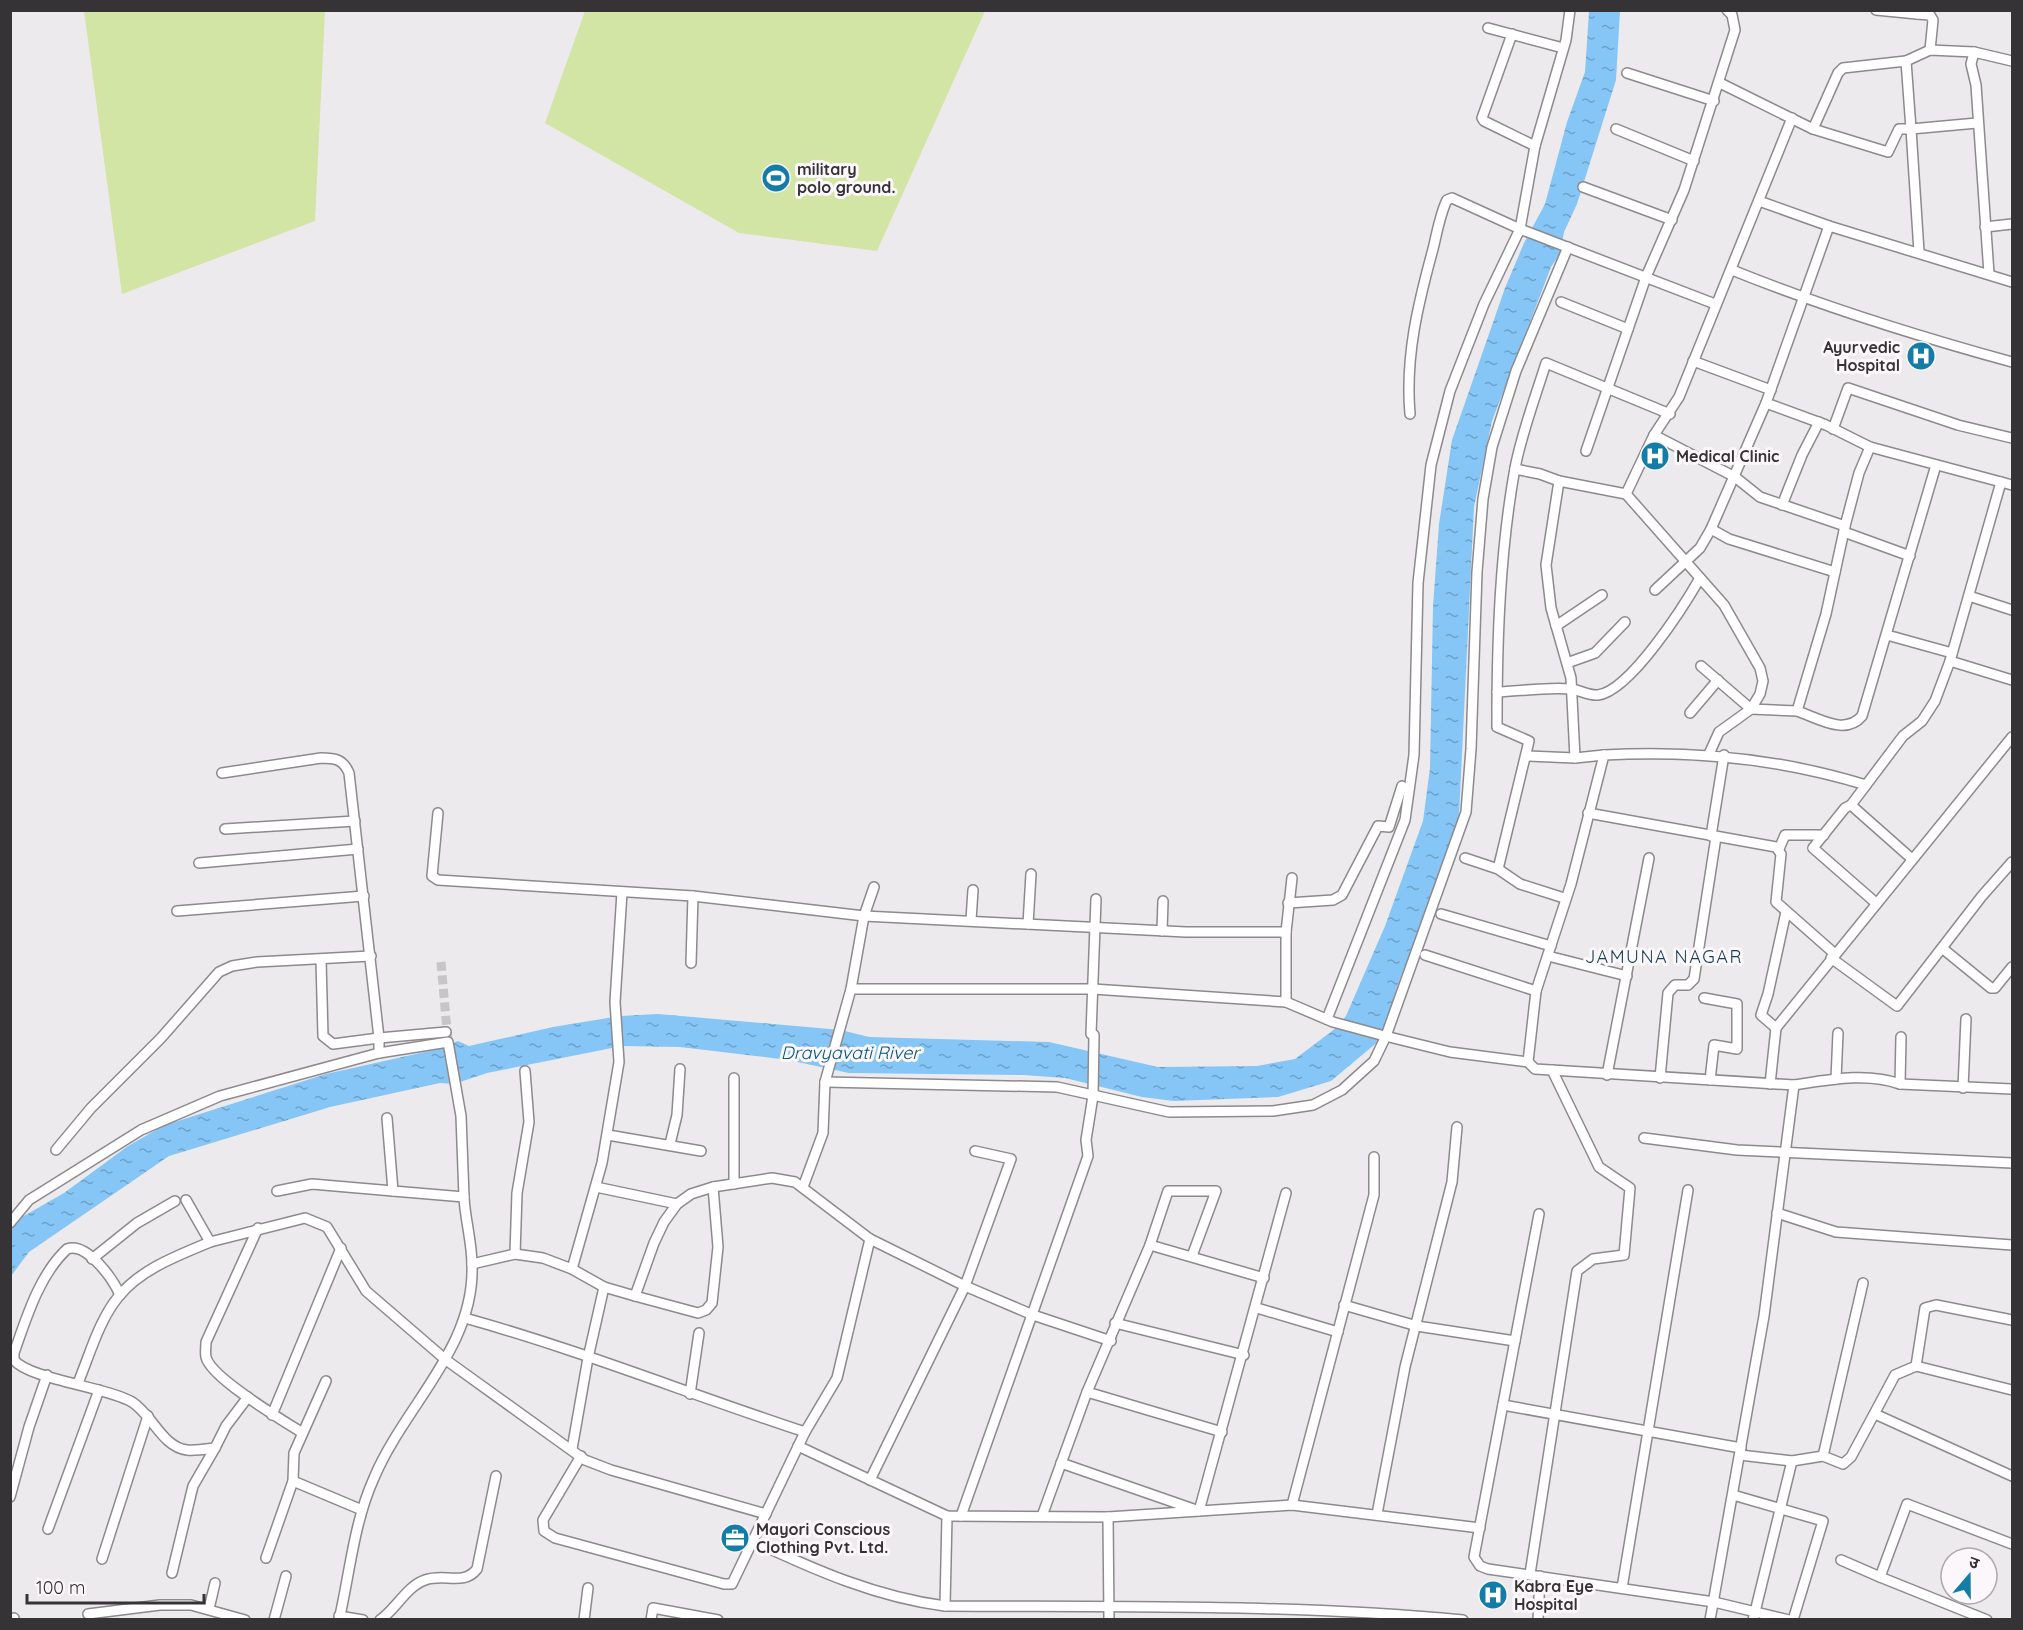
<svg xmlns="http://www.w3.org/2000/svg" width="2023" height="1630" viewBox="0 0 2023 1630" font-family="Quicksand,'Noto Sans Devanagari',sans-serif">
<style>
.garden{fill:#d2e5a5}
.water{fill:url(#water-ripples)}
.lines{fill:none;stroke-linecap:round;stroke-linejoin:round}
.street-tunnel{stroke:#c8c5c8;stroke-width:9;stroke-dasharray:9 4.5;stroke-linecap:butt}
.street-casing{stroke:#8d898d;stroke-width:12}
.street{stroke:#fff;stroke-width:9}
.labels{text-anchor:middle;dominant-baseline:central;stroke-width:6;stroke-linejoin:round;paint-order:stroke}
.poi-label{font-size:16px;font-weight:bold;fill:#353335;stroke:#fbf7fb;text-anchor:start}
.neighbourhood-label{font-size:18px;letter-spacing:1.5px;fill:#144156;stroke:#fbf7fb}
.water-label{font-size:18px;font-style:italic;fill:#005581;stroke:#fbf7fb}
</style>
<defs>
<pattern id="water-ripples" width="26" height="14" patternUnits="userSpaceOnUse" patternTransform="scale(1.5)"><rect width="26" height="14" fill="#85c6f6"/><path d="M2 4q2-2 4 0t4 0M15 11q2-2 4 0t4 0" fill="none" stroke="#6ea1c8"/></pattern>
</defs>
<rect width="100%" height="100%" fill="#edeaed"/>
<g class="garden">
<path d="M84,11H325L315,221L122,294Z"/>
<path d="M585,11V10L985,11L877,251L739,233L545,123Z"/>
</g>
<path class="water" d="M1589,11H1620L1616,80L1577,204L1564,232L1560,254L1551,267L1492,421L1474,507L1459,816L1448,858L1398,984L1380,1040L1331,1081L1278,1097L1174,1101L1142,1097L1065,1078L1023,1075L849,1073L788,1060L680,1047L622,1046L487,1073L454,1084L440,1083L330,1107L169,1156L29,1252L11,1276V1229L22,1217L64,1193L128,1146L165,1125L326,1074L438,1049L458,1041L469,1046L553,1027L620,1016L658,1014L841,1030L869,1037L1049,1042L1158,1067L1257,1066L1295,1059L1336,1028L1346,1016L1385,926L1423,821L1430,768L1433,606L1439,524L1452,440L1505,288L1524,243L1545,204L1567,122L1585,72Z"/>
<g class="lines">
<path class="street-tunnel" d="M441,962L448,1042"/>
<g class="street-casing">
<g id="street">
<path d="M1876,10L1917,14V10"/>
<path d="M1917,14L1930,15L1933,20L1930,50"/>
<path d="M1488,28L1563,48"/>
<path d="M1906,61L1930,50L1974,52"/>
<path d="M1627,73L1714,101"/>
<path d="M1720,83L1813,129"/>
<path d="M1792,118L1679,397L1654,435L1735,477L1760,497L1845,526L1859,473L1870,447"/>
<path d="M1616,129L1694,161"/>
<path d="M1535,146L1566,40L1570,10"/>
<path d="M1583,187L1672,220"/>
<path d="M1759,201L1829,226L2012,282"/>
<path d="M1985,227L2012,224"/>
<path d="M1919,252L1911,129H1899L1888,152L1813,129L1838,73L1843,68L1906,61L1911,129L1977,123"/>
<path d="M1732,270C1824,307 1917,336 2012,362"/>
<path d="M1989,274L1976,85L1971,64L1974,52L2012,61"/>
<path d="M1561,302L1628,329"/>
<path d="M1693,361L1771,390"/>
<path d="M1766,403L1826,425L1870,447L2001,482"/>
<path d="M1410,414C1405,357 1418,304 1433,249C1437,233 1440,214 1447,200L1452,198L1520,229L1715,304"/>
<path d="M1833,429L1848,388L1958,425L2012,438"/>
<path d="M1586,451L1646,277L1684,190L1735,30L1732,15L1727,10"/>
<path d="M1515,469L1540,474L1559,481L1626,494L1724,605L1760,668L1763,681L1760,694L1751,709L1719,732L1709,754"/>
<path d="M1559,481L1546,565L1551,608L1571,678L1575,758L1604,755"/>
<path d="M1626,494L1654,435"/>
<path d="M1782,505L1802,455L1819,422"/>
<path d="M1845,526L1826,614L1797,711C1818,718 1845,736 1862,716L1936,465"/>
<path d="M1711,529L1729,539L1835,572"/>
<path d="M1844,532L1910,556"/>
<path d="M1655,590L1700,548L1711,529L1766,403L1829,226"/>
<path d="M1969,596L2012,610"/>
<path d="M1556,626L1602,595"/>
<path d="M1887,635L1952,653"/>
<path d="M1950,661L2012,680"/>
<path d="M1567,663L1595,653L1625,622"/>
<path d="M1701,666L1751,709L1797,711"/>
<path d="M1497,692C1521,691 1547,687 1571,689C1580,690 1589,696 1598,695C1630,691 1684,606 1700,578"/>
<path d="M1690,713L1718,680"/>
<path d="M1528,756L1575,758"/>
<path d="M222,773L321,758C335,758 343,759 349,773L379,1038L446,1032"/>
<path d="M1866,785C1781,759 1692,750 1604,755L1571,884L1536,991L1528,1062L1535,1069L1794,1085C1828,1080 1867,1072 1900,1084L2012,1089"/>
<path d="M1851,805L1845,808L1813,848L1876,903"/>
<path d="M438,813L432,876L438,880L693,896L864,916L1186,932H1286"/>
<path d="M1588,813L1776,847L1781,854L1776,902L1835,954"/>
<path d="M225,829L355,821"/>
<path d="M1711,836L1724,755"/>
<path d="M1779,849L1785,835H1824"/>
<path d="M1465,858L1498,869L1520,884L1564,898"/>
<path d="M1912,859L1851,805L1903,736L1922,721L1935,701L1950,661L2001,482L2012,485"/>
<path d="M199,863L358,849"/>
<path d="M1498,869L1529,741L1497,727V722C1497,638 1500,551 1515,468C1522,432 1535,398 1546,363L1670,414"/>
<path d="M1288,903L1333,900L1342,895L1378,826L1389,827L1402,786"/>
<path d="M177,911L364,896"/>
<path d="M1441,914L1551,946"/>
<path d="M971,920L973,890"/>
<path d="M1028,924L1031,874"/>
<path d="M1162,931L1163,901"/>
<path d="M1942,948L1991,988H1995L2012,967"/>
<path d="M1425,955L1536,991"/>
<path d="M1548,956L1627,976"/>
<path d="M1831,958L1897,1006L1982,896L2012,862"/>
<path d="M321,960L323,1036L333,1044L379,1038V1053"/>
<path d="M691,963L693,896"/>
<path d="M851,989H1093L1286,1002L1333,1022L1381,1035L1450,1052L1528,1062"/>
<path d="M1704,998L1737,1004V1049L1714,1045L1710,1080"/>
<path d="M1286,1002V932L1292,878"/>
<path d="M1327,1019L1405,820L1414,755L1418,583L1431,465L1450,391L1484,304L1520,229L1535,146L1484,121L1482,118L1512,34"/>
<path d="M1776,1028L1761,1015L1768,994L1786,912"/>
<path d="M1091,1034L1096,899"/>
<path d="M1607,1075L1649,858"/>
<path d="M734,1078V1184"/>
<path d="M1660,1078L1668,993L1675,985H1688L1694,979L1716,837"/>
<path d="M1836,1079L1838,1033"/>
<path d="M825,1082L1057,1087L1169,1112L1273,1111L1313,1105L1342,1090L1374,1061L1386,1036L1466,812L1471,749L1477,572L1483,499L1492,447L1516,371L1568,247"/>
<path d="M1770,1084L1776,1028L2012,737"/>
<path d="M1900,1084L1901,1037"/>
<path d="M1963,1088L1966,1019"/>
<path d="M608,1135L701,1151"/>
<path d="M1644,1138L1737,1150L2012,1163"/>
<path d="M670,1144L677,1115L680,1069"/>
<path d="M56,1150L91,1108L161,1038L219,972L232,966L257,962L371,956"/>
<path d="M596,1187L677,1204"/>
<path d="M803,1187L823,1133L825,1082L851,989L864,916L874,887"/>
<path d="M277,1191L312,1184L393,1191"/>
<path d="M186,1200L210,1242L305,1218L327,1227L366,1291L446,1360L585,1460L611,1470L766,1514"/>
<path d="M1777,1213L1836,1232L2012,1245"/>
<path d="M1539,1214L1474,1557L1480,1566L1488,1569L1714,1602L1789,1620"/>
<path d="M10,1223L29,1200L141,1130L220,1096L379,1053L448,1042L461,1116L464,1197"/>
<path d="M258,1228L206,1342C206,1347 205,1352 206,1357C210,1377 282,1420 301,1432"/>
<path d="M1150,1245L1264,1278"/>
<path d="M515,1254L517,1193L529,1122L525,1071"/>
<path d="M92,1259L137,1223L175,1201"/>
<path d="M472,1264L515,1254L543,1258L572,1269L604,1287L635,1296L654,1243L664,1222L677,1204L691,1194L713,1187L772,1178L795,1182L870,1239L965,1286L1033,1315L1111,1341"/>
<path d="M572,1269L602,1163L619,1062L615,1002L622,892"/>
<path d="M120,1295C113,1279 87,1242 67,1249C39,1275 26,1319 14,1353V1360C29,1379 106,1387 132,1402C152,1414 162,1447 187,1450C196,1451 206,1449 215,1448L226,1426L248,1397"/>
<path d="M635,1296L698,1313L706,1310L712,1303L718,1247L713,1187"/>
<path d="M1344,1305L1417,1326L1515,1341"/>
<path d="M1257,1308L1338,1332"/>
<path d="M465,1318C580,1350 692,1395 805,1432"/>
<path d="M1115,1323L1244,1355"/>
<path d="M1916,1366L2012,1390"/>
<path d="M78,1383C90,1354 99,1320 119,1296C141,1269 179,1255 210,1242"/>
<path d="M1087,1392L1222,1432"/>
<path d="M690,1394L699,1333"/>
<path d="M1503,1405L1741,1448"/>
<path d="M1875,1414L2012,1476"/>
<path d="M272,1415L341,1248"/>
<path d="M798,1446L947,1516L1108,1517L1292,1505L1480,1528"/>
<path d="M572,1449L588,1358L604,1287"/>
<path d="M1740,1455L1792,1461L1823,1456L1843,1464L1851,1457L1895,1375L1916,1366L1925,1308L1936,1305L2012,1320"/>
<path d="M581,1456L543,1520L544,1531L555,1538L724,1584H732L805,1432L837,1378L870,1239"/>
<path d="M1823,1456L1863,1283"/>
<path d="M1061,1463L1199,1511L1286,1193"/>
<path d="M870,1480L965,1286L1011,1159L975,1151"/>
<path d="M293,1481L362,1510"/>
<path d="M1733,1495L1823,1521L1793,1620"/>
<path d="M10,1497L29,1427L47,1375"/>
<path d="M1292,1505L1374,1195V1157"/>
<path d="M1377,1514L1405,1367L1452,1182L1457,1127"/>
<path d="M961,1516L1088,1156L1086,1140L1093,1096L1094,1035"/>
<path d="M1042,1516L1087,1392L1150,1245L1168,1191H1216L1192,1256"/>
<path d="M1108,1517L1109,1620"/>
<path d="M48,1529L99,1390"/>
<path d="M753,1541C815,1570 876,1597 945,1606C1117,1607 1291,1604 1463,1620"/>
<path d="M266,1558L293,1481L294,1453L326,1381"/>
<path d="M102,1559L148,1416"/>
<path d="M1841,1560L1880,1577"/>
<path d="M172,1573L193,1486L215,1448"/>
<path d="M1530,1574L1577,1271L1593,1259L1624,1255L1630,1188L1599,1167L1552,1070"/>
<path d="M1622,1588L1688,1190"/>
<path d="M945,1606L947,1516"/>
<path d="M209,1609L215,1583"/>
<path d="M88,1614L160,1605H191L245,1620"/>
<path d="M339,1616L363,1620"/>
<path d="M13,1620L14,1618"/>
<path d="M274,1620L286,1576"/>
<path d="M339,1620C350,1572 354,1522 374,1478C404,1406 475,1348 472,1265C472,1242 465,1219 464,1197L393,1191L387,1118"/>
<path d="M380,1620C396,1609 407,1586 425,1580C444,1573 464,1586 477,1569L496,1476"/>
<path d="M584,1620L588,1588"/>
<path d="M651,1620L653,1608L718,1620"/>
<path d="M1538,1620L1540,1576"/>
<path d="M1710,1620L1764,1316L1794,1085"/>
<path d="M1753,1620L1792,1461"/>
<path d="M1987,1620L1880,1577L1907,1504L2012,1544"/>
</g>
</g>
<use href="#street" class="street"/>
</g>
<defs>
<g id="stadium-disc" transform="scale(1.5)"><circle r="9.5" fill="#147da7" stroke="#fbf7fb"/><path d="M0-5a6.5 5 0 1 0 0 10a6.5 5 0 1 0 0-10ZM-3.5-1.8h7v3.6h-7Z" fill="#fff"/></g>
<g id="hospital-disc" transform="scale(1.5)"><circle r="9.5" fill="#147da7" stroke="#fbf7fb"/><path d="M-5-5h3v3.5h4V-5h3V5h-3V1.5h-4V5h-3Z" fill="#fff"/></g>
<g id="office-disc" transform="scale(1.5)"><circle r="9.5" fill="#147da7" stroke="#fbf7fb"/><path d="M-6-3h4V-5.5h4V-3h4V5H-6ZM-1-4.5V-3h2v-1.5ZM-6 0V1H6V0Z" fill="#fff"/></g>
</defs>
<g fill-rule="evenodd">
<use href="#stadium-disc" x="776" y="178"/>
<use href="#hospital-disc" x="1921" y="356"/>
<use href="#hospital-disc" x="1655" y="456"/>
<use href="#office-disc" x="735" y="1538"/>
<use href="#hospital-disc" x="1493" y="1595"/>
</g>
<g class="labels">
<g class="poi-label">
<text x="797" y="169">military<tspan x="797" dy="18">polo ground.</tspan></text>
<text x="1900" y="347" text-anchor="end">Ayurvedic<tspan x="1900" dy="18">Hospital</tspan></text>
<text x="1676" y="456">Medical Clinic</text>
<text x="756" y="1529">Mayori Conscious<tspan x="756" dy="18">Clothing Pvt. Ltd.</tspan></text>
<text x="1514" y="1586">Kabra Eye<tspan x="1514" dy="18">Hospital</tspan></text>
</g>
<g class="neighbourhood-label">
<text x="1664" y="956">JAMUNA NAGAR</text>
</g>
<g class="water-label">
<text x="850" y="1052">Dravyavati River</text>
</g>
</g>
<rect width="2023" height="1630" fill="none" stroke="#353335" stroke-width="24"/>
<g transform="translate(1969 1576) rotate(20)"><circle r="28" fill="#fbf7fb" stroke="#aca9ac" stroke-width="1.5"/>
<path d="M0-4.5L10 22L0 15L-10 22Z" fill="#147da7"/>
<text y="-9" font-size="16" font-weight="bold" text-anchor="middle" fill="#353335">उ</text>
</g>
<path d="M27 1594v9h177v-9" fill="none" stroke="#353335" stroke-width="3"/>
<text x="36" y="1594" font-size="18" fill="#353335" stroke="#fbf7fb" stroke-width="4.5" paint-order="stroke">100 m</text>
</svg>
